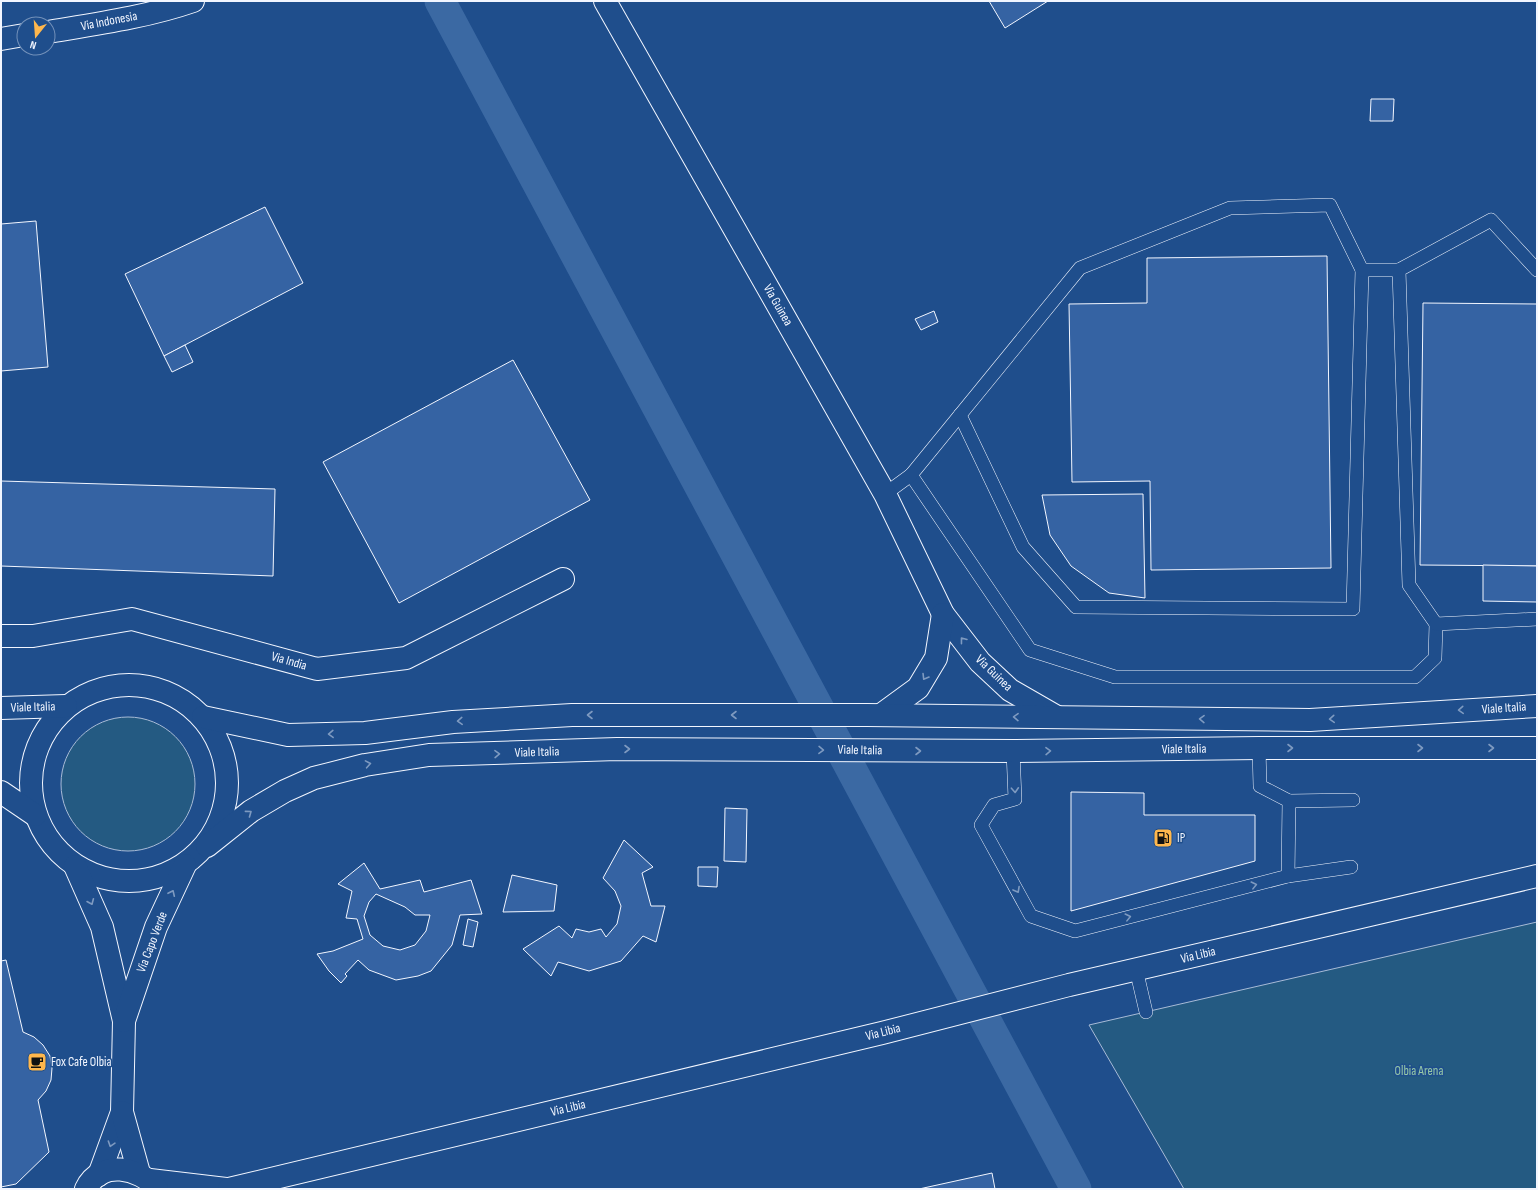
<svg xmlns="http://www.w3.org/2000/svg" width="1538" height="1190" viewBox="0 0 1538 1190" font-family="'Sofia Sans Condensed',sans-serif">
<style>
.green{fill:#245a82;stroke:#a8bbd7}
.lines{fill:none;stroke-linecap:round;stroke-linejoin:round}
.canal{stroke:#3b69a3;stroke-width:31}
.building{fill:#3563a3;stroke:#f2f6ff;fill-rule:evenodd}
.lane-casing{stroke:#f2f6ff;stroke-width:14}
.street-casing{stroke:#f2f6ff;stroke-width:24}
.secondary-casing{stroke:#f2f6ff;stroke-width:24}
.lane{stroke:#1f4e8c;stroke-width:13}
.street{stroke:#1f4e8c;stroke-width:22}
.secondary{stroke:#1f4e8c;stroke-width:22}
.oneway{stroke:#7e9ac0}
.labels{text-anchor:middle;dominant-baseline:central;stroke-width:3;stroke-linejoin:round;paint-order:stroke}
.street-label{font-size:13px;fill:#f2f6ff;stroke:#1f4e8c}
.poi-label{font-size:13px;fill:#f2f6ff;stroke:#1f4e8c;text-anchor:start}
.park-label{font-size:13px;fill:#97c8a6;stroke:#1f4e8c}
</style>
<rect width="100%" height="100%" fill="#1f4e8c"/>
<g class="green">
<circle cx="128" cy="784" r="67"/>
<path d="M1537,922V1189H1184L1089,1025Z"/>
</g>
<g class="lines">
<path class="canal" d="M440,1L1076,1189"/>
</g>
<g class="building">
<path d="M989,1H1048L1005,28Z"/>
<path d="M1371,99H1394L1393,121H1370Z"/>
<path d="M265,207L303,283L164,356L125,274Z"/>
<path d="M36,221L48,367L1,371V224Z"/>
<path d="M1327,256L1331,568L1151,570L1150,481L1072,482L1069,304L1147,303V258Z"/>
<path d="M1423,303L1537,304V566L1420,565Z"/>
<path d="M934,311L938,322L921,330L915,319Z"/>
<path d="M185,345L193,362L172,372L164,356Z"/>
<path d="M513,360L590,500L399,603L323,462Z"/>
<path d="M1,481L275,489L273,576L1,566Z"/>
<path d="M1143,494L1145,598L1109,593L1071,566L1050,535L1042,495Z"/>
<path d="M1483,565L1537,566V602L1483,601Z"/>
<path d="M1071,792L1144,793V815H1255V861L1071,911Z"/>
<path d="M725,808L747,809L746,862L724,861Z"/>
<path d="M624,840L653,867L642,873L651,906H665L656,942L643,936L621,961L589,971L558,962L551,976L523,949L559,926L572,938L576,929L589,932L601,929L606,937L617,924L621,906L615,891L603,878Z"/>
<path d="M364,863L380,889L420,880L424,892L471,880L482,914L460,915L452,945L431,971L418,976L396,980L369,970L358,960L345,974L347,976L341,983L329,971L317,954L333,951L363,939L357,919L346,918L352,891L338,884ZM376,894L405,907L415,915H430L426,931L415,945L400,950L383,946L370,935L364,916L369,902Z"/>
<path d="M698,867H718L717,887L698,886Z"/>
<path d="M512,875L557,885L554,911L503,912Z"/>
<path d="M468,919L478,922L473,947L463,945Z"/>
<path d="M6,960L23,1032L34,1037L43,1045L50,1056L52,1068L51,1080L46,1091L38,1100L49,1152L16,1184L1,1187V961Z"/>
<path d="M992,1173L995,1189H919Z"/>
</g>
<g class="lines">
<g class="lane-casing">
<g id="lane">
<path d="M960,415L1023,547L1076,607L1353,609L1362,270"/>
<path d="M911,475L1030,650L1115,677H1415L1435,658L1436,624L1409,585L1399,270L1491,220L1537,270"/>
<path d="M885,494L911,475L1080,268L1230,208L1330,205L1362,270H1399"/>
<path d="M1436,624L1537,619"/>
<path d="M1013,751L1015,799L994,805L981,825L1031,916L1075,931L1288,876L1289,801L1260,786L1259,748"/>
<path d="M1289,801L1353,800"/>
<path d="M1288,876L1351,867"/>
<path d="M1136,969L1146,1012"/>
</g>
</g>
<g class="street-casing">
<g id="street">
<path d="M605,1L885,494L943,614L980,662L1010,690L1057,717"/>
<path d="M48,32C96,24 147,17 193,1"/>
<path d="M1,39L24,35"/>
<path d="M1,636H33L132,619L317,669L406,658L563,579"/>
<path d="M881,715L918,688L936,658L943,614"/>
<path d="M150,1180L226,1189"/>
<path d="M229,1189L882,1033L1069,985L1537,876"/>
</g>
</g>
<g class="secondary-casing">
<g id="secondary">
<circle cx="129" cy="783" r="98"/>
<path d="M1,708L66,706"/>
<path d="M203,717L288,735L365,733L453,722L572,715H867L1310,720L1537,706"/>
<path d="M1,792L35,815"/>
<path d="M207,846L251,811L285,791L314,778L365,765L429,755L617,749L1013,751L1259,748H1537"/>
<path d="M75,866L102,927L124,1021L122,1112L99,1175"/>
<path d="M124,1021L156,927L185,865"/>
<path d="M122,1112L139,1173"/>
<path d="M86,1189C100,1159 140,1167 157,1189"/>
</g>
</g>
<use href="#lane" class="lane"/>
<use href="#street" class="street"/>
<use href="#secondary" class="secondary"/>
</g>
<defs><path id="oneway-chevron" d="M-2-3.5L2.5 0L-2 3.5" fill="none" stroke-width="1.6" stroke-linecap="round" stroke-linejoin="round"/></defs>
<g class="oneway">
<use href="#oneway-chevron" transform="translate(963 640) rotate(-128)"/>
<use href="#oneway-chevron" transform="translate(925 677) rotate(121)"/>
<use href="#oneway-chevron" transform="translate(1461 710) rotate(176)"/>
<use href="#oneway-chevron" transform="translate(590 715) rotate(180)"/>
<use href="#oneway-chevron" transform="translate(734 715) rotate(180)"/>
<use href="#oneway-chevron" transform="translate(1016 717) rotate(-179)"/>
<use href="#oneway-chevron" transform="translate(1202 719) rotate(-179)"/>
<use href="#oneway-chevron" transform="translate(1332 719) rotate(176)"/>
<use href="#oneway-chevron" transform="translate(460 721) rotate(177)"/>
<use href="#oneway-chevron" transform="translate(331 734) rotate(178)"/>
<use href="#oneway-chevron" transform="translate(1290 748)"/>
<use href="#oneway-chevron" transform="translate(1420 748)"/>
<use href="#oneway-chevron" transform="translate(1491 748)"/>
<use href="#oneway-chevron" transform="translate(627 749)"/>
<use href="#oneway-chevron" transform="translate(821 750) rotate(1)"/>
<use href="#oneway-chevron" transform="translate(918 751)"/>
<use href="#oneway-chevron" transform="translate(1048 751) rotate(-1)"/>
<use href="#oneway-chevron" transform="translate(497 754) rotate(-1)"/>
<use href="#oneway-chevron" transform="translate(368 764) rotate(-10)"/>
<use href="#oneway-chevron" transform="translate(1015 790) rotate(87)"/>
<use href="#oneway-chevron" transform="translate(249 813) rotate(-36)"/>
<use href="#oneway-chevron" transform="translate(1254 885) rotate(-14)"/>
<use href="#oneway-chevron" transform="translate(1017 890) rotate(61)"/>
<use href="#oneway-chevron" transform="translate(172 893) rotate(-65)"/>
<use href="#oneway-chevron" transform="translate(91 902) rotate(67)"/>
<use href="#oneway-chevron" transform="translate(1128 917) rotate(-14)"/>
<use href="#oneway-chevron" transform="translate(111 1144) rotate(108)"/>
</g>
<defs>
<g id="fuel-square" transform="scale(1)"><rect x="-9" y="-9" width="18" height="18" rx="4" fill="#ffb74d" stroke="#1f4e8c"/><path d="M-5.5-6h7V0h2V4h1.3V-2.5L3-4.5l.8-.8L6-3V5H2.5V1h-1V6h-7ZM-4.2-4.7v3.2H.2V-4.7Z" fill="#111"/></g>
<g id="cafe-square" transform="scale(1)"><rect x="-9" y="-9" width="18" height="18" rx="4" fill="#ffb74d" stroke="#1f4e8c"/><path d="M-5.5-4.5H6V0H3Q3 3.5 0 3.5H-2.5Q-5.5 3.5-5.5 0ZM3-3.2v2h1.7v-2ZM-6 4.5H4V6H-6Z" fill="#111"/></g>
</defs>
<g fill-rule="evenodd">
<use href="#fuel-square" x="1163" y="838"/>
<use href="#cafe-square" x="37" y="1062"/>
</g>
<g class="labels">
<g class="street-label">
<text transform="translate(109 21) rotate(-11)">Via Indonesia</text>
<text transform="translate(778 305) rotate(60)">Via Guinea</text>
<text transform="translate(289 661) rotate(16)">Via India</text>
<text transform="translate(994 673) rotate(44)">Via Guinea</text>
<text transform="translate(33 707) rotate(-2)">Viale Italia</text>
<text transform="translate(1504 708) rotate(-4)">Viale Italia</text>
<text transform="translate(1184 749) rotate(-1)">Viale Italia</text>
<text transform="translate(860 750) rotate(1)">Viale Italia</text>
<text transform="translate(537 752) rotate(-2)">Viale Italia</text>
<text transform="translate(152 942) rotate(-69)">Via Capo Verde</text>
<text transform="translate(1198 955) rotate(-13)">Via Libia</text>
<text transform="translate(883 1032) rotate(-14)">Via Libia</text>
<text transform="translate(568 1108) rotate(-13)">Via Libia</text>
</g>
<g class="poi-label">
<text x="1177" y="838">IP</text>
<text x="51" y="1062">Fox Cafe Olbia</text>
</g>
<g class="park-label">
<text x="1419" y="1071">Olbia Arena</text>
</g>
</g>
<rect width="1538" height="1190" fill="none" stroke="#f2f6ff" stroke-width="4"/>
<g transform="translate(36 36) rotate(197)"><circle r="19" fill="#1f4e8c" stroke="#7391ba"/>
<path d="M0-3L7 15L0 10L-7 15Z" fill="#ffb74d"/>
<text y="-6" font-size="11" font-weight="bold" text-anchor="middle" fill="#f2f6ff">N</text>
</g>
</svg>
